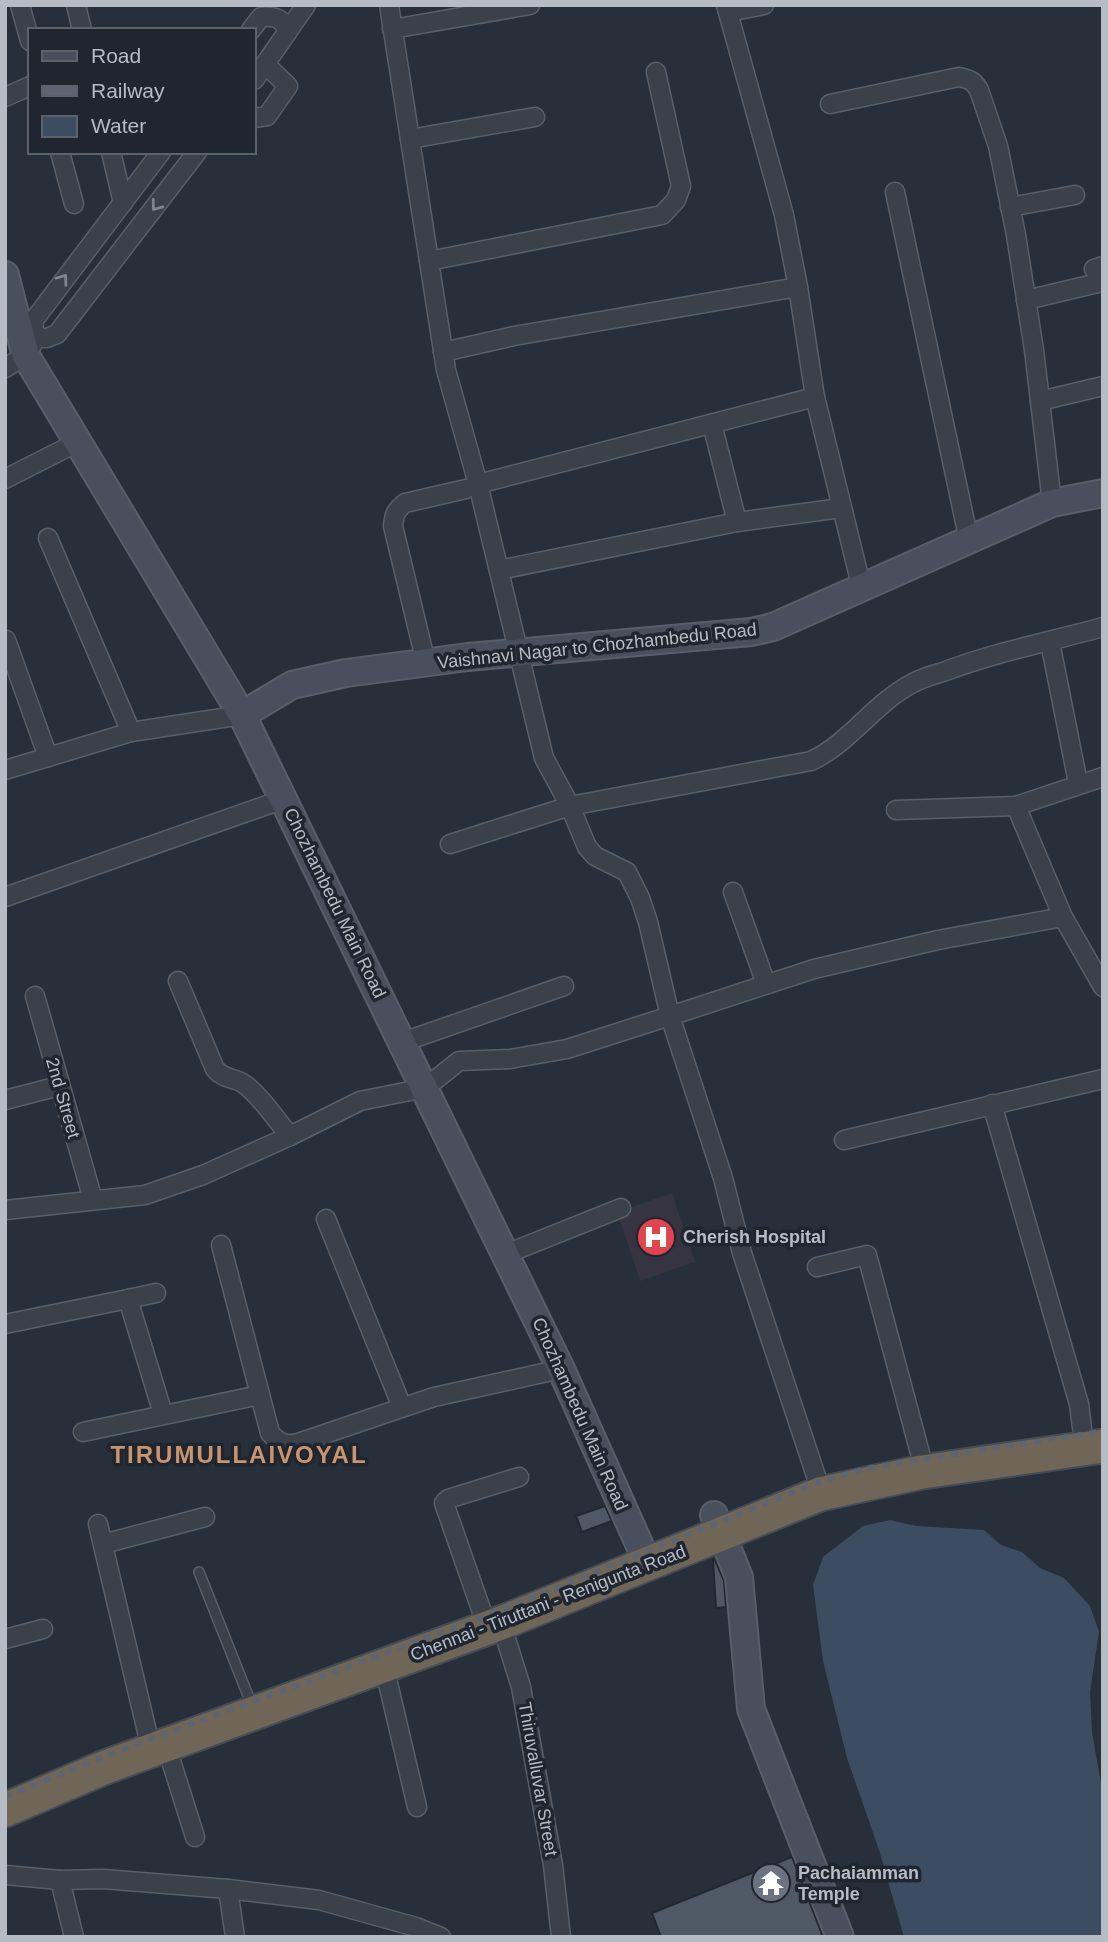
<svg xmlns="http://www.w3.org/2000/svg" width="1108" height="1942" viewBox="0 0 1108 1942" font-family="Arial,sans-serif">
<style>
.medical{fill:#353440}
.water{fill:#3d4d61}
.building{fill:#4f5965;stroke:#212832;stroke-width:2}
.lines{fill:none;stroke-linecap:round;stroke-linejoin:round}
.lane-casing{stroke:#585f69;stroke-width:12}
.street-casing{stroke:#585f69;stroke-width:21}
.secondary-casing{stroke:#585f69;stroke-width:30}
.highway-casing{stroke:#454c56;stroke-width:37}
.lane{stroke:#3a414b;stroke-width:9}
.street{stroke:#3a414b;stroke-width:18}
.secondary{stroke:#48505d;stroke-width:26}
.highway{stroke:#706658;stroke-width:33}
.rail{stroke:#5c6571;stroke-width:5;stroke-dasharray:7 7;stroke-linecap:butt}
.oneway{stroke:#7e858f}
.labels{text-anchor:middle;dominant-baseline:central;stroke-width:7;stroke-linejoin:round;paint-order:stroke}
.street-label{font-size:18px;fill:#b5bcc6;stroke:#1f2630}
.poi-label{font-size:18px;font-weight:bold;fill:#b5bcc6;stroke:#1f2630;text-anchor:start}
.district-label{font-size:24px;font-weight:bold;letter-spacing:2px;fill:#c9946e;stroke:#1f2630}
</style>
<rect width="100%" height="100%" fill="#262f3a"/>
<path class="medical" d="M672,1193L695,1262L640,1281L617,1212Z"/>
<path class="water" d="M890,1520L916,1526L984,1530L1001,1545L1022,1552L1040,1568L1064,1578L1090,1606L1099,1632L1090,1692L1092,1732L1103,1795V1937H904L879,1850L847,1758L823,1661L813,1585L823,1557L863,1526Z"/>
<g class="building">
<path d="M605,1506L612,1521L582,1532L576,1516Z"/>
<path d="M713,1560H715L724,1581L726,1607L716,1608Z"/>
<path d="M792,1857L823,1937H661L652,1913Z"/>
</g>
<g class="lines">
<g class="lane-casing">
<path id="lane" d="M199,1572L249,1698"/>
</g>
<g class="street-casing">
<g id="street">
<path d="M20,5L30,41"/>
<path d="M76,5L82,30"/>
<path d="M728,12L764,5"/>
<path d="M392,29L530,5"/>
<path d="M251,30L261,17C273,16 286,18 287,33"/>
<path d="M254,80L306,5"/>
<path d="M5,97L30,86"/>
<path d="M830,104L959,77C969,79 974,81 979,90L998,146L1016,235L1034,350L1052,503"/>
<path d="M254,118L267,116L288,86L266,65"/>
<path d="M410,139L535,117"/>
<path d="M60,152L74,204"/>
<path d="M111,152L123,203"/>
<path d="M895,192L969,541"/>
<path d="M1010,207L1075,195"/>
<path d="M429,261L662,215L676,200L681,186L656,72"/>
<path d="M1094,269L1103,266"/>
<path d="M1026,300L1098,283"/>
<path d="M34,338H47L57,334L197,152"/>
<path d="M443,352L514,336L798,287"/>
<path d="M5,368C18,360 32,354 34,338C35,331 33,326 34,320L161,152"/>
<path d="M815,397L862,589"/>
<path d="M1040,401L1103,386"/>
<path d="M712,424L737,522"/>
<path d="M5,479L78,442"/>
<path d="M478,484L815,397L798,287L784,215L726,5"/>
<path d="M48,538L131,732"/>
<path d="M499,570L737,522L841,508"/>
<path d="M6,640L48,757"/>
<path d="M1050,642L1078,783"/>
<path d="M426,663L393,526C394,515 396,510 405,503L466,489"/>
<path d="M5,770L131,732L242,715"/>
<path d="M896,810L1016,806"/>
<path d="M450,844L570,806L811,761C850,743 874,703 913,683C922,678 933,675 943,672C995,652 1049,642 1103,627"/>
<path d="M733,892L766,984"/>
<path d="M5,897L284,799"/>
<path d="M1063,917L1016,806L1103,777"/>
<path d="M178,981L215,1069C224,1080 234,1077 244,1084C260,1095 277,1121 290,1136"/>
<path d="M35,996L93,1200"/>
<path d="M403,1042L564,986"/>
<path d="M5,1100L59,1086"/>
<path d="M992,1104L1079,1404L1082,1428"/>
<path d="M844,1140L1103,1079"/>
<path d="M5,1210L145,1195L203,1175L290,1136L360,1101L425,1088L459,1061L510,1059L567,1049L670,1016L648,922L640,898L627,872L595,856L587,847L570,806L544,758L478,484L446,370L389,5"/>
<path d="M326,1219L402,1407"/>
<path d="M221,1245L270,1433C279,1443 285,1446 298,1443L434,1397L561,1369"/>
<path d="M506,1254L621,1208"/>
<path d="M817,1267L867,1255L920,1453"/>
<path d="M128,1299L156,1293"/>
<path d="M5,1324L128,1299L163,1414"/>
<path d="M83,1432L260,1395"/>
<path d="M816,1476L742,1253L723,1178L670,1016L814,969L938,940L1063,917L1103,987"/>
<path d="M98,1524L148,1736"/>
<path d="M103,1544L205,1517"/>
<path d="M482,1612L444,1503L448,1499L519,1477"/>
<path d="M501,1623L521,1687L553,1865L561,1937"/>
<path d="M5,1639L43,1629"/>
<path d="M384,1666L417,1807"/>
<path d="M166,1745L195,1837"/>
<path d="M5,1875L60,1880L103,1879L228,1889L319,1900L416,1927L441,1937"/>
<path d="M60,1880L74,1937"/>
<path d="M228,1889L235,1937"/>
</g>
</g>
<g class="secondary-casing">
<g id="secondary">
<path d="M5,275L26,356L242,715L561,1369L640,1546"/>
<path d="M242,715L292,685L346,673L468,657L751,632L773,627L1052,503L1103,493"/>
<path d="M714,1515L739,1577L751,1709L840,1937"/>
</g>
</g>
<g class="highway-casing">
<path id="highway" d="M5,1810L103,1768L501,1623L820,1494L922,1472L1103,1446"/>
</g>
<use href="#lane" class="lane"/>
<use href="#street" class="street"/>
<use href="#secondary" class="secondary"/>
<use href="#highway" class="highway"/>
<path class="rail" d="M5,1797L110,1754L481,1618L817,1483L863,1469L1103,1431"/>
</g>
<defs><path id="oneway-chevron" d="M-2-3.5L2.5 0L-2 3.5" fill="none" stroke-width="1.6" stroke-linecap="round" stroke-linejoin="round" transform="scale(1.75)"/></defs>
<g class="oneway">
<use href="#oneway-chevron" transform="translate(156 206) rotate(127)"/>
<use href="#oneway-chevron" transform="translate(63 279) rotate(-54)"/>
</g>
<defs>
<g id="hospital-disc" transform="scale(2.0125)"><circle r="9.5" fill="#e0444e" stroke="#1f2630"/><path d="M-5-5h3v3.5h4V-5h3V5h-3V1.5h-4V5h-3Z" fill="#fff"/></g>
<g id="temple-disc" transform="scale(2.0125)"><circle r="9.5" fill="#6b7280" stroke="#1f2630"/><path d="M0-6L5-2H3V0L6.5 2.5H4V6H1.5V3h-3V6H-4V2.5H-6.5L-3 0V-2H-5Z" fill="#fff"/></g>
</defs>
<g fill-rule="evenodd">
<use href="#hospital-disc" x="656" y="1237"/>
<use href="#temple-disc" x="771" y="1883"/>
</g>
<g class="labels">
<g class="street-label">
<text transform="translate(597 646) rotate(-6)">Vaishnavi Nagar to Chozhambedu Road</text>
<text transform="translate(335 903) rotate(64)">Chozhambedu Main Road</text>
<text transform="translate(63 1098) rotate(74)">2nd Street</text>
<text transform="translate(580 1414) rotate(66)">Chozhambedu Main Road</text>
<text transform="translate(548 1603) rotate(-21)">Chennai - Tiruttani - Renigunta Road</text>
<text transform="translate(538 1779) rotate(80)">Thiruvalluvar Street</text>
</g>
<g class="poi-label">
<text x="683" y="1237">Cherish Hospital</text>
<text x="798" y="1873">Pachaiamman<tspan x="798" dy="21">Temple</tspan></text>
</g>
<g class="district-label">
<text x="239" y="1454">TIRUMULLAIVOYAL</text>
</g>
</g>
<rect width="1108" height="1942" fill="none" stroke="#b5bcc6" stroke-width="14"/>
<rect x="28" y="28" width="228" height="126" fill="#1f2630" stroke="#5b626c" stroke-width="2"/>
<rect x="42" y="51" width="35" height="10" fill="#48505d" stroke="#5b626c" stroke-width="2"/>
<text x="91" y="63" font-size="21" fill="#b5bcc6">Road</text>
<rect x="42" y="86" width="35" height="10" fill="#5c6571" stroke="#5b626c" stroke-width="2"/>
<text x="91" y="98" font-size="21" fill="#b5bcc6">Railway</text>
<rect x="42" y="116" width="35" height="21" fill="#3d4d61" stroke="#5b626c" stroke-width="2"/>
<text x="91" y="133" font-size="21" fill="#b5bcc6">Water</text>
</svg>
